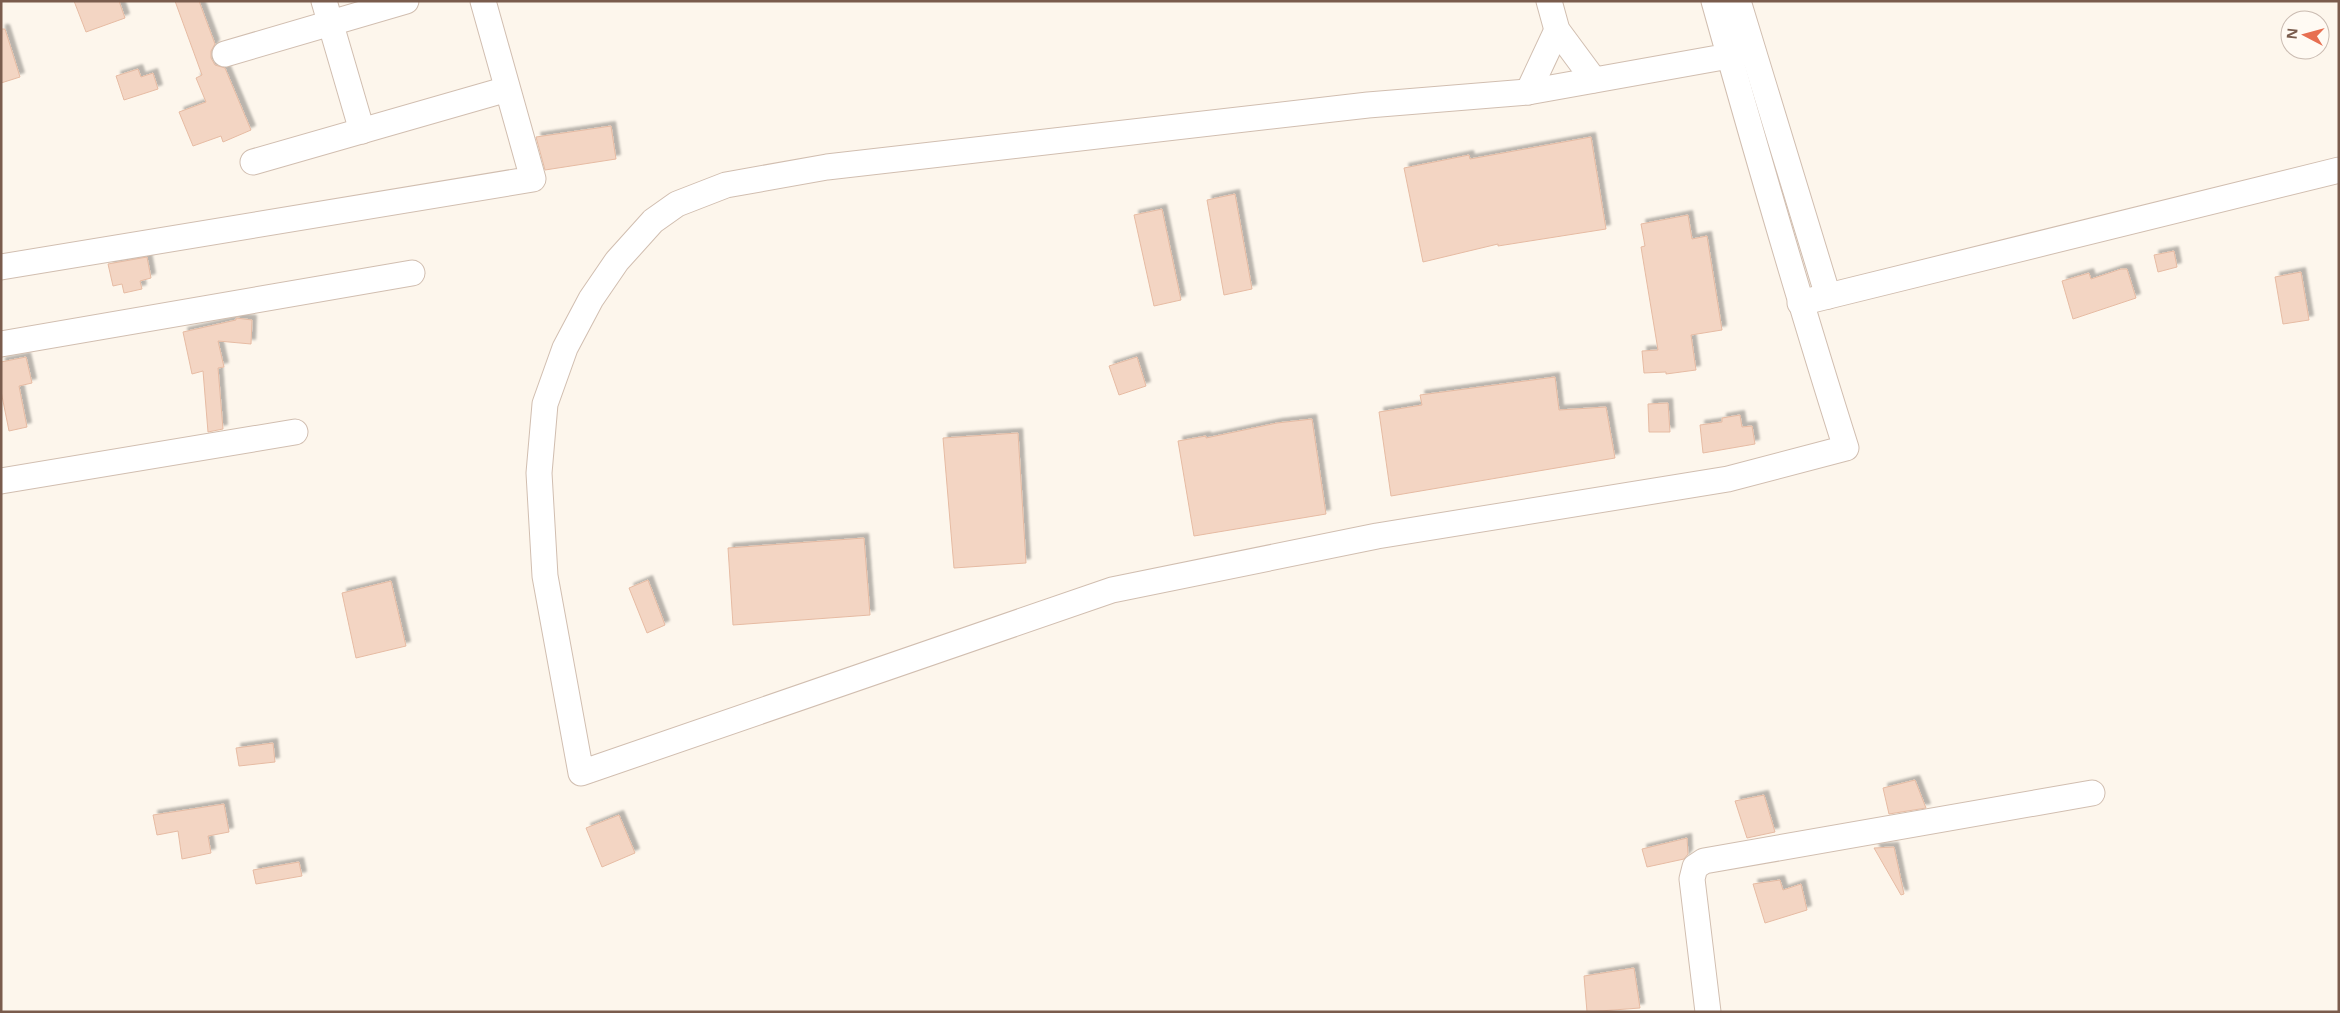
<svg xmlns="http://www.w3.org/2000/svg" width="2340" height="1013" viewBox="0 0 2340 1013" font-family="'Noto Sans',sans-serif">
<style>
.building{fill:#f3d5c3;stroke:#e6bba3;filter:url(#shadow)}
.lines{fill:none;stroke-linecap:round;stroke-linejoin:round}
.minor-casing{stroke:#d1beb0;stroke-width:27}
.minor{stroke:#fff;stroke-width:25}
</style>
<defs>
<filter id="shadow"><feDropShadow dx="4.5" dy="-4.5" stdDeviation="1" flood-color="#0004"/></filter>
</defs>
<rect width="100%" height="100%" fill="#fdf6ec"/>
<g class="building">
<path d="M74,1H119L125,18L86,32Z"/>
<path d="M175,1H199L215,44L211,51V58L215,65L225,68L251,130L223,142L221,136L193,146L179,112L206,102L196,78L202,75Z"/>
<path d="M1,29H5L20,77L1,83Z"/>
<path d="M138,69L141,77L153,73L158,89L124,100L116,76Z"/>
<path d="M611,126L616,159L545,170L536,137Z"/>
<path d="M1591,137L1606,229L1498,246V244L1423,262L1404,168L1469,155L1470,159Z"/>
<path d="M1235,194L1252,289L1224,295L1207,200Z"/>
<path d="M1162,209L1181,300L1154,306L1134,215Z"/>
<path d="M1688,215L1692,239L1707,236L1722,330L1691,335L1696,370L1666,374V372L1644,373L1642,351L1658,350L1641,247L1645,246L1641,224Z"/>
<path d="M2174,251L2177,267L2158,272L2154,255Z"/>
<path d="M147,257L151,278L140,281L142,289L124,293L122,284L113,286L108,264Z"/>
<path d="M2121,269H2127L2136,298L2073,319L2062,281L2089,273L2091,279Z"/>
<path d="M2301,272L2309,320L2283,324L2275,277Z"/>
<path d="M236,318L252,320L251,344L218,341L224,367L218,368L223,429L208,432L203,371L192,374L183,332L236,320Z"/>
<path d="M26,357L32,383L19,386L27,427L9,431L1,391V362Z"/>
<path d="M1137,357L1146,386L1119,395L1109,366Z"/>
<path d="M1555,377L1559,410L1606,407L1615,458L1391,496L1379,412L1422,405L1420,395Z"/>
<path d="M1668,403L1670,432H1649L1648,404Z"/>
<path d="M1740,415L1742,427L1752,426L1755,444L1703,453L1700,425L1722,422V418Z"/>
<path d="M1312,419L1326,514L1194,536L1178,441L1206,436V438L1277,423Z"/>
<path d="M1018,433L1026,563L954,568L943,438Z"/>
<path d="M864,538L870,615L733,625L728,548Z"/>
<path d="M648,580L665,625L647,633L629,588Z"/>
<path d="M391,581L406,646L356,658L342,593Z"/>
<path d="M273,743L275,762L239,766L236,748Z"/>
<path d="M1915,780L1926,808L1889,814L1883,788Z"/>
<path d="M1764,795L1775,832L1747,838L1735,801Z"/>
<path d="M224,804L229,832L208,836L211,853L182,859L178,831L157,835L153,815Z"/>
<path d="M619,815L635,853L602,867L586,828Z"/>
<path d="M1687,838L1688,854L1684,859L1647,867L1642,849Z"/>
<path d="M1894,847L1904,894L1901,895L1874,848Z"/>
<path d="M299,862L302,876L256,884L253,870Z"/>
<path d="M1780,880L1783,890L1801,884L1807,910L1765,923L1753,884Z"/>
<path d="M1634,968L1640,1008L1587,1012L1584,976Z"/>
</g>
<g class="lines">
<g class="minor-casing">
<g id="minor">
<path d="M324,1L362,131"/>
<path d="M1549,1L1557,30L1594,80"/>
<path d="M1714,1C1756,151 1799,300 1846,448L1728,479L1377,536L1112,590L581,773L545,576L539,473L545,404L565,348L591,299L617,261L653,221L677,204L726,185L827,167L1368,105L1528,92L1729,56L1752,52"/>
<path d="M1738,1L1828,296"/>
<path d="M225,54L406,1"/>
<path d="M1528,92L1557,30"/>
<path d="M253,162L497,92"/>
<path d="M1,267L533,179L483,1"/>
<path d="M1800,303L2339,170"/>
<path d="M1,344L412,273"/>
<path d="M1,481L295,432"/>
<path d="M1708,1012L1692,879L1695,867L1704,861L2092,793"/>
</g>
</g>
<use href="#minor" class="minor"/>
</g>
<rect width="2340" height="1013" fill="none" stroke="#7a5c4d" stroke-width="5"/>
<g transform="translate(2305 35) rotate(276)"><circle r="24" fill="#fffaf3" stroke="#cabbb1"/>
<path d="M0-4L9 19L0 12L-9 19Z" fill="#e76f51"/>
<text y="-8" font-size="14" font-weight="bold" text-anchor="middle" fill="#7a5c4d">N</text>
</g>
</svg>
